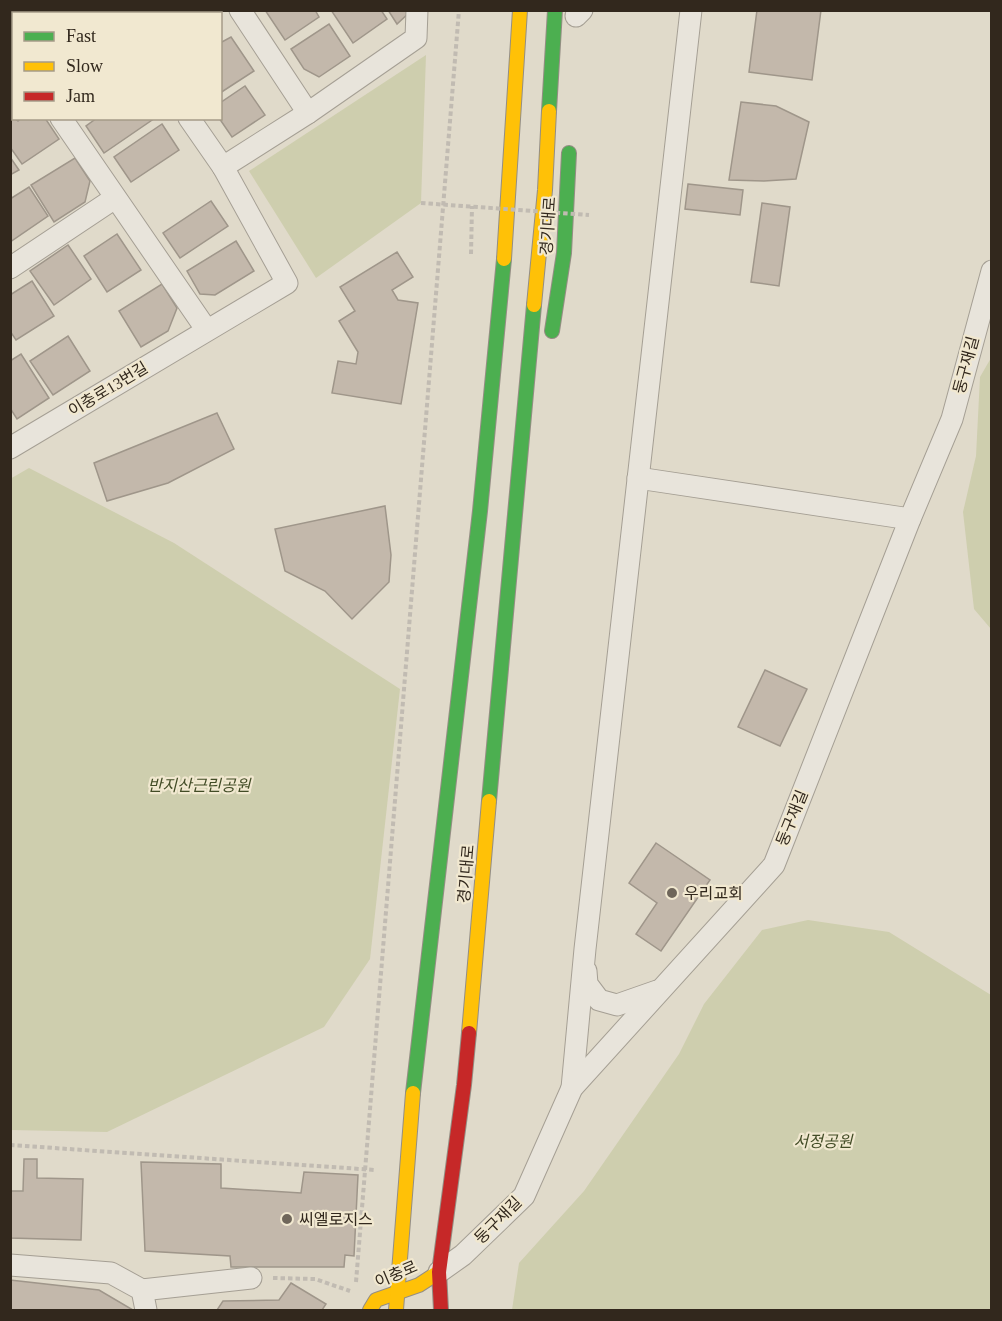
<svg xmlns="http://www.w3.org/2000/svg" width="1002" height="1321" viewBox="0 0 1002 1321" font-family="'Times New Roman','Noto Sans KR',serif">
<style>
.green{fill:#ceceae}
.building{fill:#c3b8ab;stroke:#9f968a;stroke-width:1.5}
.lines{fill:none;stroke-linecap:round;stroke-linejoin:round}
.street-casing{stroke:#a59f94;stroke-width:23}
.fast-casing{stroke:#948e84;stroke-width:16}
.slow-casing{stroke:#948e84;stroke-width:16}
.jam-casing{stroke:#948e84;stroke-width:16}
.path{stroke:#c1bbb2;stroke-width:4;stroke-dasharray:4.5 3;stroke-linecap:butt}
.street{stroke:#e8e4db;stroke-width:21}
.fast{stroke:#4caf50;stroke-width:14}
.slow{stroke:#ffc107;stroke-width:14}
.jam{stroke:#c62828;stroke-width:14}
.path-bridge{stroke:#c1bbb2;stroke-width:4;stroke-dasharray:4.5 3;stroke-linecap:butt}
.poi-dot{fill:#6f665a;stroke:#f1e8d0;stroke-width:2}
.labels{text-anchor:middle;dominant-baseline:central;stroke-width:4.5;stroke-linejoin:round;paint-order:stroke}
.street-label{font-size:16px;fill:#32281d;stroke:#f1e8d0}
.park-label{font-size:16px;font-style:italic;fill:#424c26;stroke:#f1e8d0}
.poi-label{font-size:16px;fill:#32281d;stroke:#f1e8d0;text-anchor:start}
</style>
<rect width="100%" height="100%" fill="#e0daca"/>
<g class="green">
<path d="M426,55L421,203L316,278L249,171Z"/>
<path d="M991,358V629L974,609L963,512L976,456L980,377Z"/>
<path d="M29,468L174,543L400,689L370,959L324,1027L107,1132L11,1130L10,479Z"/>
<path d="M808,920L889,932L991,995V1310H512L519,1263L584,1191L679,1054L704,1004L762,930Z"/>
</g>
<g class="building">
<path d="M21,10H66L62,14H17Z"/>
<path d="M157,10H212L214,14H154Z"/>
<path d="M265,10H315L319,17L285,40Z"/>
<path d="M331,10H381L387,19L353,43Z"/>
<path d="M388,10H412L397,24Z"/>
<path d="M757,10H821L812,80L749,72Z"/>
<path d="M329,24L350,56L319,77L304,69L291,49Z"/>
<path d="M231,37L254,71L220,93V43Z"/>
<path d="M245,86L265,115L232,137L219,118L220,103Z"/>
<path d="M741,102L776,106L809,122L796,179L764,181L729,180Z"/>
<path d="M13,114L14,118L18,121L21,118H45L59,139L22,164L10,147V115Z"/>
<path d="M97,118H155L104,153L86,126Z"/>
<path d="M162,124L179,150L131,182L114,157Z"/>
<path d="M10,157L19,170L10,175Z"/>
<path d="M75,158L90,181L85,202L54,222L31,185Z"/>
<path d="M688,184L743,190L740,215L685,209Z"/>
<path d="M29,187L48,216L10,242V199Z"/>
<path d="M211,201L228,226L180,258L163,233Z"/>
<path d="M762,203L790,207L779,286L751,282Z"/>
<path d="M117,234L141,270L107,292L84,256Z"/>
<path d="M236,241L254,271L215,295L200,294L187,271Z"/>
<path d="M68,245L91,279L54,305L30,271Z"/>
<path d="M397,252L413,277L392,290L398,300L418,303L401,404L332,393L338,361L356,364L358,352L339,321L355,311L340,287Z"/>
<path d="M32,281L54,316L16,340L10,331V295Z"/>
<path d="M162,284L177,308L168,331L141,347L119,311Z"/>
<path d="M68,336L90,371L53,395L30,361Z"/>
<path d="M21,354L49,398L17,419L10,408V361Z"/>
<path d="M217,413L234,449L168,483L107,501L94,463Z"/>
<path d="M385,506L391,555L389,582L352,619L325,591L285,571L275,529Z"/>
<path d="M765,670L807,689L780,746L738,727Z"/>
<path d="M656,843L710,880L661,951L636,934L657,903L629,883Z"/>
<path d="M24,1159H37V1178L83,1179L81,1240L10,1238V1191H23Z"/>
<path d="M141,1162L221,1164V1188L301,1193L304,1172L358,1175L354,1256L345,1255L344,1267H231L230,1256L145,1251Z"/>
<path d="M10,1280L99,1290L133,1310H10Z"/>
<path d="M291,1283L326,1304L322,1310H217L223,1301L279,1300Z"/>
</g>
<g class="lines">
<g class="street-casing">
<g id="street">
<path d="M240,10L308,113"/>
<path d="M114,14L119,10"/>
<path d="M576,16L582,10"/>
<path d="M10,44L14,48"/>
<path d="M10,82L14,80"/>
<path d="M61,118L206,329"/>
<path d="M223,167L308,113L416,38L417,10"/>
<path d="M10,268L115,198"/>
<path d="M10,448L287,283L223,167L189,118"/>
<path d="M638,478L910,519"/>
<path d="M586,971L587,984L599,1000L617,1005L657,991"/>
<path d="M572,1088L585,949L691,10"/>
<path d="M10,1265L111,1273L142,1290L146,1310"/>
<path d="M439,1272L463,1255L524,1196L572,1088L774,865L910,519L952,419L992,271"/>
<path d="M142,1290L251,1278"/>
</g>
</g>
<g class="fast-casing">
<g id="fast">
<path d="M549,111L555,10"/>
<path d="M552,331L564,253L569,153"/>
<path d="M489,801L534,305"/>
<path d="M413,1093L480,511L504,259"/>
</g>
</g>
<g class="slow-casing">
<g id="slow">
<path d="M504,259L520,10"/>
<path d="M534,305L545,190L549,111"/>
<path d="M469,1033L489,801"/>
<path d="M370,1310L376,1300L419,1285L439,1272"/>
<path d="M396,1310L413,1093"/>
</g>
</g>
<g class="jam-casing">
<path id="jam" d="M441,1310L439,1272L464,1085L469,1033"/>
</g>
<g class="path">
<path d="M471,254L472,206"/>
<path d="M10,1145L375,1170"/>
<path d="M273,1278L315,1279L350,1291"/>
<path d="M356,1282L459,10"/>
</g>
<use href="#street" class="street"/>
<use href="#fast" class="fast"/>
<use href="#slow" class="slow"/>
<use href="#jam" class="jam"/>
<path class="path-bridge" d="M421,203L589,215"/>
</g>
<g class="poi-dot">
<circle cx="672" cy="893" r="6"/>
<circle cx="287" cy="1219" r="6"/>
</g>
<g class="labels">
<g class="street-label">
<text transform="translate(548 226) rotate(-86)">경기대로</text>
<text transform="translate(966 365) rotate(-75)">둥구재길</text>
<text transform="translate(108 389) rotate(-31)">이충로13번길</text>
<text transform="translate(792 818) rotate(-68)">둥구재길</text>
<text transform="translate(466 874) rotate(-85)">경기대로</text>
<text transform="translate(498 1220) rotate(-45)">둥구재길</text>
<text transform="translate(396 1274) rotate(-23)">이충로</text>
</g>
<g class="park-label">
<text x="199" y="785">반지산근린공원</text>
<text x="823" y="1141">서정공원</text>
</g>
<g class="poi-label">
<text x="684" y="893">우리교회</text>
<text x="299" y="1219">씨엘로지스</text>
</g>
</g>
<rect width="1002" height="1321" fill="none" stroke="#32281d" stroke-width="24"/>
<rect x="12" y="12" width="210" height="108" fill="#f1e8d0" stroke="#a59b88" stroke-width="1.5"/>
<rect x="24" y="32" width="30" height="9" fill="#4caf50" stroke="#a59b88" stroke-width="1.5"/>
<text x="66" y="42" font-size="18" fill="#32281d">Fast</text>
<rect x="24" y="62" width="30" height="9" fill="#ffc107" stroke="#a59b88" stroke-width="1.5"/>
<text x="66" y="72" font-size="18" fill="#32281d">Slow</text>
<rect x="24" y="92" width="30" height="9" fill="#c62828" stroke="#a59b88" stroke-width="1.5"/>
<text x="66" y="102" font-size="18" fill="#32281d">Jam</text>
</svg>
